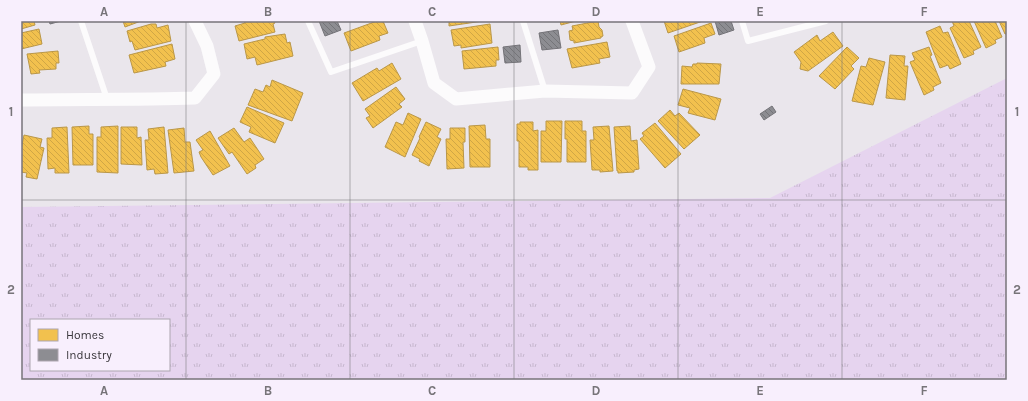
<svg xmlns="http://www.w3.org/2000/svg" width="1028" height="401" viewBox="0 0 1028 401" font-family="Karla,sans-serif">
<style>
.grass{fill:url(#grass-tufts);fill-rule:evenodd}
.homes{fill:url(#homes-back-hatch);stroke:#ba9748}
.industry{fill:url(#industry-back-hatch);stroke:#747378}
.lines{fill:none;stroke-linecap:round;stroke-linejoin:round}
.lane{stroke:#fcfbfc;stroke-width:6}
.street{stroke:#fcfbfc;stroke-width:13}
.grid{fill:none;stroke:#777479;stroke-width:1;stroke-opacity:0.55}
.neatline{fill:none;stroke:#777479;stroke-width:1.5}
.grid-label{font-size:13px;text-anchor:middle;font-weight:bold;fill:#777479}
</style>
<defs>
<pattern id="grass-tufts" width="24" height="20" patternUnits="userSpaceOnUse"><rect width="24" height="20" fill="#e6d4ef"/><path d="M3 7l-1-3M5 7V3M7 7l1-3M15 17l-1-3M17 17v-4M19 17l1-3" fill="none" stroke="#c6b7ce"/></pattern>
<pattern id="homes-back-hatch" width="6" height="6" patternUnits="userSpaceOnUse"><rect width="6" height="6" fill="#f2c14e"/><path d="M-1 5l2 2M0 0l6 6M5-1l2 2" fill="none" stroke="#d0a645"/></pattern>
<pattern id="industry-back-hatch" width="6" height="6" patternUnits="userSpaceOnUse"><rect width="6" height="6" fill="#8d8d92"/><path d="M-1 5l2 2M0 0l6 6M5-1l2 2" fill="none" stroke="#747478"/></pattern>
</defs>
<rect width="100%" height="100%" fill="#eae6ec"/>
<path class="grass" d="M1007,78V380H21V207L770,198ZM31,320H169V370H31Z"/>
<g class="homes">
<path d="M21,21H34L35,25L21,29Z"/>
<path d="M123,21H141L125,27Z"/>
<path d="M244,21H274L275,23L273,24L275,32L239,41L235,26L245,23Z"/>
<path d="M377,21H383L388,33L379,36L380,40L351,51L344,33Z"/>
<path d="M449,21H483L449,26Z"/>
<path d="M560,21H576L561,25Z"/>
<path d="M598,21L599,27L602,30L603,36L601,37V38L574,43V41L570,40L569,31L573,30L572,26Z"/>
<path d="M664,21H703L668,33Z"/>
<path d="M952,21H969L981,47L973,51L974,54L964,58L950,28L954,26Z"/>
<path d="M974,21H995L1002,37L995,40L996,43L986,48Z"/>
<path d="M999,21H1007V34H1005Z"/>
<path d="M711,23L715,34L704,38L705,43L679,52L674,36Z"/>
<path d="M151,24H156L157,28L168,25L171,41L135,50L132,41L130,42L127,31Z"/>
<path d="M490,24L492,43L461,48V45L454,46L451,30Z"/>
<path d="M940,26L943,33L948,32L961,64L950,69L948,65L940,68L926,32Z"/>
<path d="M39,29L42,44L21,49V33Z"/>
<path d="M833,32L843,46L808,71L800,69L801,62L794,52L817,35L820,41Z"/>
<path d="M285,34L287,43L290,42L293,56L257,65L255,57L247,59L244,44L265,39V37Z"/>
<path d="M607,42L610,57L599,59L600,63L572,68L567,49Z"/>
<path d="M172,44L175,59L165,62L166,66L134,73L129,55Z"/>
<path d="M498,47L499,60H496V66L464,69L462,51Z"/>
<path d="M847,47L859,58L851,66L854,69L835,89L819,76Z"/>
<path d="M929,47L932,55L930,56L941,83L933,87L934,90L924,95L910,62L915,60L912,53Z"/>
<path d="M58,51L59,63H56V69L39,70L40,73L31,74L27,54Z"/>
<path d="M890,55L905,56L904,66H908L905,100L886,98Z"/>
<path d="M869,58L885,62L873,105L852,101L861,66L866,67Z"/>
<path d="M392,63L401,79L363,101L352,83L377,68L379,71Z"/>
<path d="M697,63L721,64L719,84H681L682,66L692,67L693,64H697Z"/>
<path d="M272,80L303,93L292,121L248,105L255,89L263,92L266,85L270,87Z"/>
<path d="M396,87L405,99L399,104L402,107L373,128L366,118L370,116L365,109Z"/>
<path d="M683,89L721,99L715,120L688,113L690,108L678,105Z"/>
<path d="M247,107L284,123L275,143L249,132L251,127L240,122Z"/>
<path d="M670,110L675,116L679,113L700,135L684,149L658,121Z"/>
<path d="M408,113L421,119L405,157L385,147L396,122L403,125Z"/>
<path d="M546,121H562L561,162H541V131H546Z"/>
<path d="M565,121H582V131H586V162H567V139H565Z"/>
<path d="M426,122L441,129L437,137L441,139L429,166L419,161L420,159L412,155L420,138L419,137Z"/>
<path d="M520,122H533V131L538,130V170H528V167H519V141H517V124H520Z"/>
<path d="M655,123L681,154L665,168L640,139L644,136L642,133Z"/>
<path d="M485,125L486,139H490V167H470L469,126Z"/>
<path d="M89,126V134H93V165H73L72,127Z"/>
<path d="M118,126V173L97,172V137H101V127Z"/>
<path d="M609,126L613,171L600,172V170H592L590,140H594L593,127Z"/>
<path d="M630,126L631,141L637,140L639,169L634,170V172L618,173V171H617L614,127Z"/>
<path d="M67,127L69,173H55V168L48,169L47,138H52V128Z"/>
<path d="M121,127H137V138L141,137L142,165L121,164Z"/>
<path d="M164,127L168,173L155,174L154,169L147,170L145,140H149L148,129Z"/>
<path d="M184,128L185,142H190L194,171L174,173L168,130Z"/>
<path d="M234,128L244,142L250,138L264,159L255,165L256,168L247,174L232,152L229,154L218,138Z"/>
<path d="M450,128H465V142H463L464,168L447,169L446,139H450Z"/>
<path d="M210,131L230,166L213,175L201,157L199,152L203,150L196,140Z"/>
<path d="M24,135L42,139L40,147L44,148L37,179L26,177L27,173L21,172V150Z"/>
</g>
<g class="industry">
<path d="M49,21H61L50,24Z"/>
<path d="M319,21H337L341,30L325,36Z"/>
<path d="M715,21H731L734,30L719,35Z"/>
<path d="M558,30L561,48L542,50L539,33Z"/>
<path d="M520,45L521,62L505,63L503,47Z"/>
<path d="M772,106L776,112L764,120L760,114Z"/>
</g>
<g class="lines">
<g class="lane">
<path d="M81,21L107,99"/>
<path d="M308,21L331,72L422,41"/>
<path d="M523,21L545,91"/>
<path d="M742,21L748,41L826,21"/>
</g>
<g class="street">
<path d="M415,21L422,41L434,83L456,99L545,91L632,93L649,67L632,21"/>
<path d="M21,100C79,99 137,100 195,98L214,74L207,46L195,21"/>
</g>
</g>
<path class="grid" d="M186,21V380M350,21V380M514,21V380M678,21V380M842,21V380M21,200H1007"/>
<rect width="1028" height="401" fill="none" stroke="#f8effd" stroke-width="44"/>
<rect x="30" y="319" width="140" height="52" fill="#f8effd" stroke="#aca5af"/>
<rect x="38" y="329" width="20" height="12" fill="#f2c14e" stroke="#aca5af"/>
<text x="66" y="339" font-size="12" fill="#39363b">Homes</text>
<rect x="38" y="349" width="20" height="12" fill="#8d8d92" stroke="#aca5af"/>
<text x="66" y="359" font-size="12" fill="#39363b">Industry</text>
<rect x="22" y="22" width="984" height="357" class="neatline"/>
<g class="grid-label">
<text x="104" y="16">A</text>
<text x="268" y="16">B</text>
<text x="432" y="16">C</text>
<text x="596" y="16">D</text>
<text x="760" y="16">E</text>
<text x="924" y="16">F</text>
<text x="11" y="116">1</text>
<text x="1017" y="116">1</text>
<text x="11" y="294">2</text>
<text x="1017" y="294">2</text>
<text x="104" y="395">A</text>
<text x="268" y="395">B</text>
<text x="432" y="395">C</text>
<text x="596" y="395">D</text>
<text x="760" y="395">E</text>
<text x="924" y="395">F</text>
</g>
</svg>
